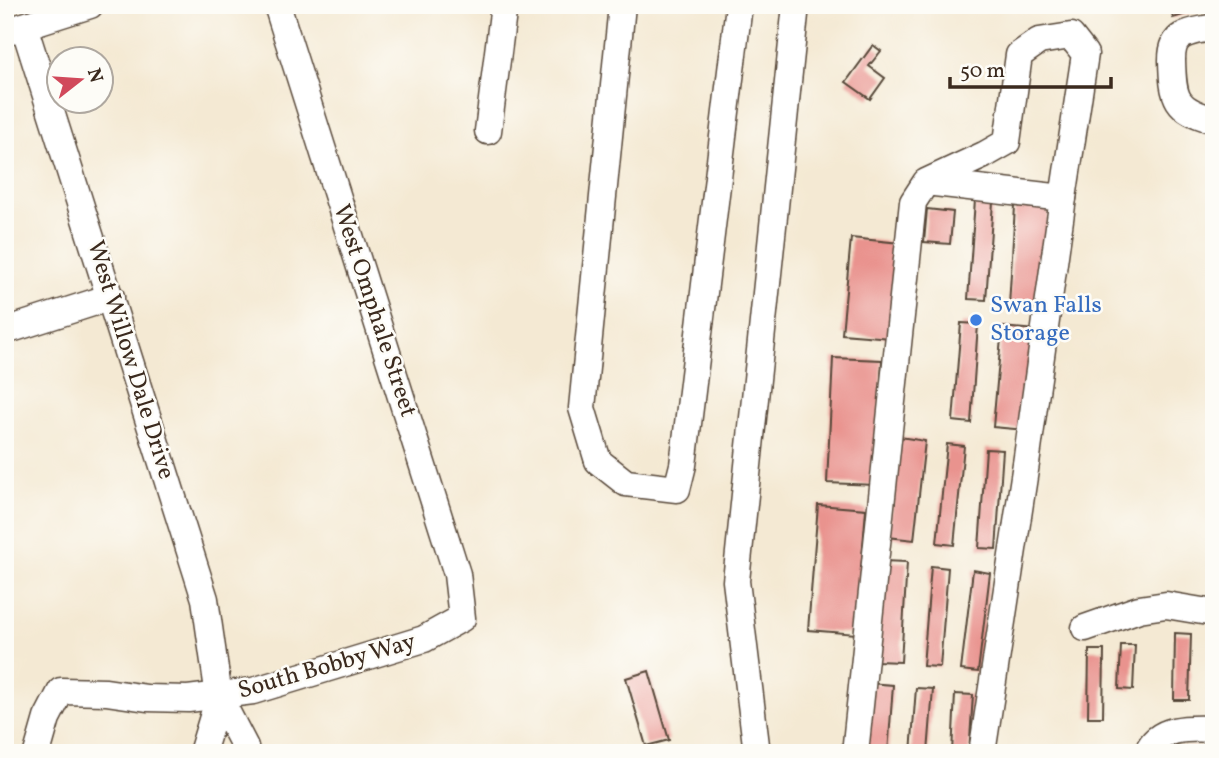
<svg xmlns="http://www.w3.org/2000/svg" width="1219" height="758" viewBox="0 0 1219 758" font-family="Vollkorn,serif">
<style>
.building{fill:#e9938e}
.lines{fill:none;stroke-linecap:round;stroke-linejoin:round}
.minor-casing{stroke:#574739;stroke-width:29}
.minor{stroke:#fff;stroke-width:26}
.shop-dot{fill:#3f7fe0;stroke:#fdfcf7;stroke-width:2.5}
.labels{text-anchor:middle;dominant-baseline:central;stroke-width:5;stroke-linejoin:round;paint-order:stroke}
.shop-label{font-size:24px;fill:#366cbe;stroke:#fdfcf7;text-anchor:start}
.street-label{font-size:24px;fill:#3b2a1e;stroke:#fdfcf7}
</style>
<rect width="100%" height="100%" fill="#fdfcf7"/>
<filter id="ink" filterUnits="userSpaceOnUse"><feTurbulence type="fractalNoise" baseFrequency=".0143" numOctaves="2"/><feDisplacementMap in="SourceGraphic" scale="14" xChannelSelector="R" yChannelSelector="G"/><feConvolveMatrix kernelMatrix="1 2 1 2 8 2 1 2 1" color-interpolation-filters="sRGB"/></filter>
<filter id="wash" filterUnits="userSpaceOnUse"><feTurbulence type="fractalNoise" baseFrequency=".00686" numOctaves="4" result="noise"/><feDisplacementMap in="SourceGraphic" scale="28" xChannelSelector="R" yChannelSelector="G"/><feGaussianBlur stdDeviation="1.57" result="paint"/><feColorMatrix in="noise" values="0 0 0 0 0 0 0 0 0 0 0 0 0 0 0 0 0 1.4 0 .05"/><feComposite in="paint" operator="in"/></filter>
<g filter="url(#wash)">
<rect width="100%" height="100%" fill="#f4e9d3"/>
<g id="blocks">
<g class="building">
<path d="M1169,5H1213V6L1173,18Z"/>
<path d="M873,45L881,51L869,66L885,78L870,99L846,82Z"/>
<path d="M975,200L993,202L986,300L968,299Z"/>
<path d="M1015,206L1049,209L1043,308L1009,306Z"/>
<path d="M927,209L953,212L950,244L924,242Z"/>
<path d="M851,238L900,243L891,338L842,334Z"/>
<path d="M961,323L978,324L971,423L953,421Z"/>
<path d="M1002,327L1035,330L1026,430L993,427Z"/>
<path d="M833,358L882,360L876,485L827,483Z"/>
<path d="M900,437L925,441L914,540L888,537Z"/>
<path d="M947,444L964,446L954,545L937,543Z"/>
<path d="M986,449L1003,450L996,549L979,548Z"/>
<path d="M818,505L866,509L856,634L808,630Z"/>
<path d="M882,561L907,562L901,662L877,661Z"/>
<path d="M931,566L948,568L940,667L923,666Z"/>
<path d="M973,570L990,573L978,672L961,670Z"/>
<path d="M1175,633L1191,634L1189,700H1174Z"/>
<path d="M1121,645H1135L1133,690L1119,689Z"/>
<path d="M1089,650H1104L1103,717H1088Z"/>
<path d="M649,671L669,740L646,746L626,678Z"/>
<path d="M868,683L893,685L888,753H863Z"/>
<path d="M916,688L933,689L928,753H911Z"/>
<path d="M955,694L973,695L969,753H952Z"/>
<path d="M1164,747L1214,748V753H1164Z"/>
<path d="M1129,748V753H1071V750Z"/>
</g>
</g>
</g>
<g filter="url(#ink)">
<use href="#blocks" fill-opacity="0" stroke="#574739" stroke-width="2"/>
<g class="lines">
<g class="minor-casing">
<g id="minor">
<path d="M622,5L582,408L598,461L626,483L677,489L683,465L739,5"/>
<path d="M24,26L205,599L219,697L245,747L246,753"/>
<path d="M1214,27C1204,30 1191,30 1182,36C1173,41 1172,51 1172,60C1173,99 1175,109 1214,120"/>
<path d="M5,32L90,5"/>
<path d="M488,131L504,5"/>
<path d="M5,331L111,297"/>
<path d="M1085,628L1139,609L1166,605L1214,613"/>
<path d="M37,753L47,718L61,691L106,692L147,698L188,699L253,691L424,639L462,618L457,574L277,5"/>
<path d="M202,753L219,697"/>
<path d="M757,753L736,581L796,5"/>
<path d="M855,753L913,202L926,182L984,155L1007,142L1019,55L1039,41L1071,36L1085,54L1063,198L926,182"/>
<path d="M982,753L1027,457L1063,198"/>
<path d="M1147,753C1158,726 1190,728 1214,729"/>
</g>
</g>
<use href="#minor" class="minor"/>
</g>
</g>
<circle class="shop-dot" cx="976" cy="320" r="7"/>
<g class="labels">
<g class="shop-label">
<text x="990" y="306">Swan Falls<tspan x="990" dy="28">Storage</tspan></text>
</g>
<g class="street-label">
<text transform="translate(374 311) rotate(72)">West Omphale Street</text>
<text transform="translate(130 360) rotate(73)">West Willow Dale Drive</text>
<text transform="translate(327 667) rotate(-16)">South Bobby Way</text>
</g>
</g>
<rect width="1219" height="758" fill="none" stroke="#fdfcf7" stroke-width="28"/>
<g transform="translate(80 80) rotate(73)"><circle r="33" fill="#fdfcf7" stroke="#afa8a0" stroke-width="2"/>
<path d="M0-5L12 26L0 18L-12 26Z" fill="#d1495b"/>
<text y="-10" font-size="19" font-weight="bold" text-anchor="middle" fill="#3b2a1e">N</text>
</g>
<path d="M950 77v10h161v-10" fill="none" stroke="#3b2a1e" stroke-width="3.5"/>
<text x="960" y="77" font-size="21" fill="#3b2a1e" stroke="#fdfcf7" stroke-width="5" paint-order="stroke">50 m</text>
</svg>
